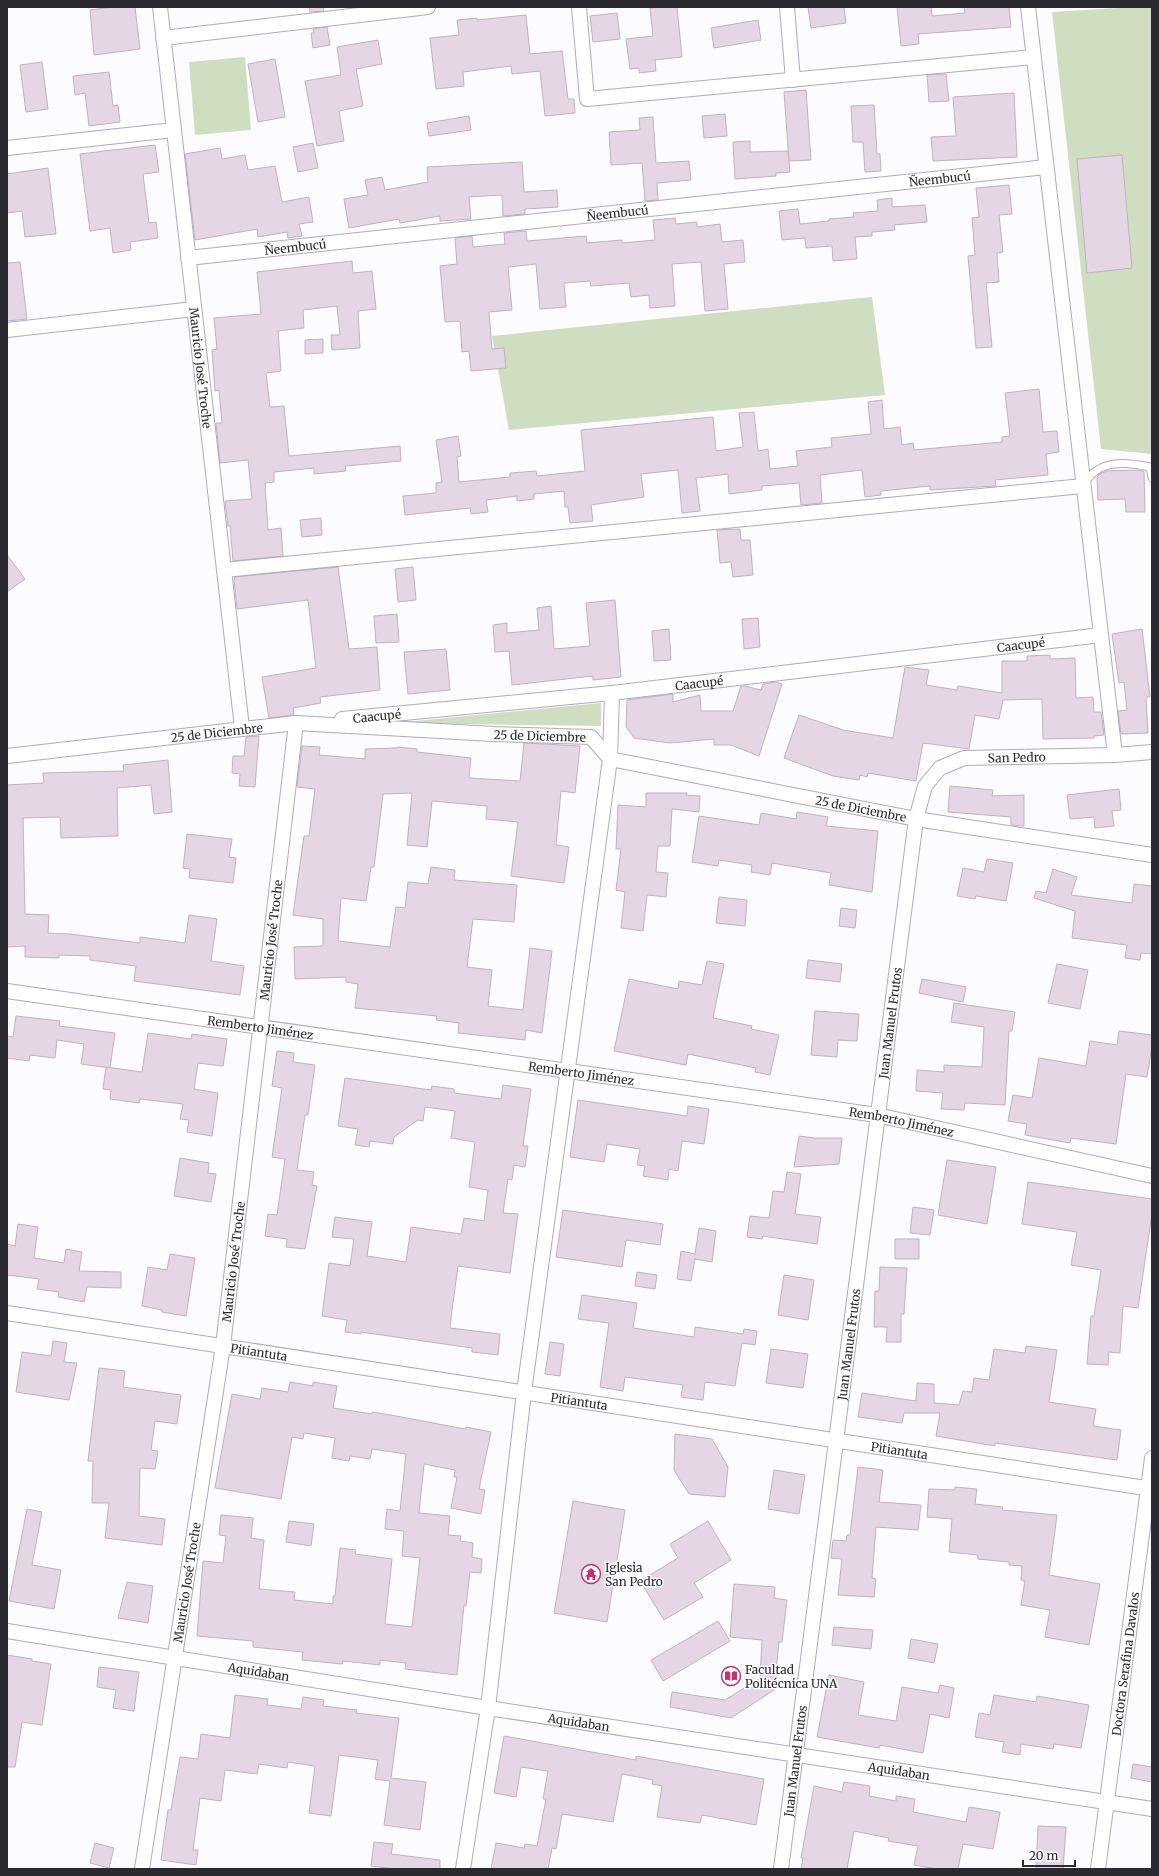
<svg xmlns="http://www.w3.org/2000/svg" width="1159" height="1876" viewBox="0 0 1159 1876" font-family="Merriweather,serif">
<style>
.green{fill:#cfdec0}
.building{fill:#e5d6e5;stroke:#c0b2c0}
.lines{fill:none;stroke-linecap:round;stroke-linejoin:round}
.service-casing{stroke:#aeabbd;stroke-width:9}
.minor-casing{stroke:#aeabbd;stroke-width:16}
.service{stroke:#fff;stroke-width:7}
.minor{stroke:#fff;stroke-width:14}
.labels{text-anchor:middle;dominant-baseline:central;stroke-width:3;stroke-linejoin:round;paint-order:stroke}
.street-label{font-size:12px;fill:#2b2a31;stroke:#fcfbff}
.poi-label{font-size:12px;fill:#2b2a31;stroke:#fcfbff;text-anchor:start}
</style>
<rect width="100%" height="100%" fill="#fcfbff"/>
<g class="green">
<path d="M1135,7H1152V454L1101,449L1052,12Z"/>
<path d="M245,57L251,130L195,135L189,62Z"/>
<path d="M872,297L885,395L509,430L492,336Z"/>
<path d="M601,703V726L395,723Z"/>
</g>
<g class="building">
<path d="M113,7H135L140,49L94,55L90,10Z"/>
<path d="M309,7H323L324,11L310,12Z"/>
<path d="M660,7H677L682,57L655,60L656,71L639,73V68L630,69L626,39L653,36L650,8Z"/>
<path d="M808,7H844L846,23L811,28Z"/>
<path d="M897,7H931L932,16L965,13L964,7H1009L1011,27L918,34L919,44L901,46Z"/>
<path d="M617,13L620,39L593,42L590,16Z"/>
<path d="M526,15L530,54L562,51L568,99H574L575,113L545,116L540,71L512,74L511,66L463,72L464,86L436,89L430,38L459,35L457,20L477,18V20Z"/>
<path d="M758,20L761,40L714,48L711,28Z"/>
<path d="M327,27L330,45L313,48L311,33H314L313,29Z"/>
<path d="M378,40L382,64L356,69L363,106L339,111L344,141L317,146L305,81L341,75L337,47Z"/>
<path d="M275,59L285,117L258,122L248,64Z"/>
<path d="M42,62L48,109L26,112L20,65Z"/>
<path d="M109,72L113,106L118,105L120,122L89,126L85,93L75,95L73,76Z"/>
<path d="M946,74L949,101L929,102L927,75Z"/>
<path d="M806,90L811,160L789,161L784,92Z"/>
<path d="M1014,93L1017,157L933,161L931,137L956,136L953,97Z"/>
<path d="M874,105L877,154H880L881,171L865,172L863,142H853L851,106Z"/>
<path d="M725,114L727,136L704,138L702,116Z"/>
<path d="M469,116L471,130L429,136L427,123Z"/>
<path d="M653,117L656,163L689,161L691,180L657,183L658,200L645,201L642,163L611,165L609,132L640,130L639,118Z"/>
<path d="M750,141V152L788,151L790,172L776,173V176L735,179L733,142Z"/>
<path d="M313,143L318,168L298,172L293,147Z"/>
<path d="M155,145L159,172L143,174L149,223L156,222L158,238L130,242L131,250L113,253L110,228L90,231L80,154Z"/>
<path d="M220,148L222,159L245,155L248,170L275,166L282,202L309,197L313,222L299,224L302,236L288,238L287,232L258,237L257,229L195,240L185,154Z"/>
<path d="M1122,155L1132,268L1087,273L1077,159Z"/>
<path d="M522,162L524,192L557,190L558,207L525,209V214L503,216L502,195L469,197L471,219L440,221V216L400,223L399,219L349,228L344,199L368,195L365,180L382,177L385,190L428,182L427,167Z"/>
<path d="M48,168L56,234L25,237L22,211L7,213V174Z"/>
<path d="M1009,185L1012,214L999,215L1003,252L997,253L999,282L986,283L992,347L976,348L968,256L975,255L972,218L979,217L976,188Z"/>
<path d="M892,198V207L925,205L927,222L894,225L895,230L872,232V236L855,237L857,259L833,261L832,246L806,248L805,238L782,240L779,211L798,209L800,224L829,221V219L854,217L853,213L878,211L877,200Z"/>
<path d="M675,218L676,224L697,222V227L720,224L722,242L743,240L745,262L724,264L728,309L705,311L701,262L672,264L675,306L650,308L649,295L631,297L629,283L591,286L590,281L564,283L566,307L540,309L536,264L508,267L512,310L489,312L492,349L504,348L506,368L471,371L469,351L462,352L460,321L445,322L440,266L457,264L455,238L472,236L473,247L505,244L504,233L526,231L527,241L586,236L587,243L622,240V243L655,240L653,220Z"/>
<path d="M352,261L353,273L372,271L376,309L358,311L360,348L332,350L331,335H340L337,306L303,310L304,328L278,331L281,371L266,373L270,407L284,406L289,456L400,446L401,461L345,466L346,471L314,474V468L274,472V482L265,483L268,530L281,528L283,556L233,561L230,526H228L225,501L252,499L248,460L220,463L216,423H222L219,390L215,391L212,350L217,349L214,318L261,314L257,272Z"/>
<path d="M20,262L27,319L7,321V263Z"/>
<path d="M323,339V353L305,354V340Z"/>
<path d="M1039,389L1043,432L1057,431L1059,452L1046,454L1048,475L995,480L996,486L930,490V486L881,491V495L865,497L862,470L820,475L822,503L801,505L799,483L762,486V490L729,494L728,474L696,478L700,511L682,513L678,470L641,474L644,497L591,505L593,521L570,523L568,507H565L564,491L534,494V499L517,501V496L486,500L488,512L471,514L470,508L405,515L403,496L436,493V483L442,482L436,440L458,436L461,456L457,457L459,482L510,477V473L536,471L537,476L585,471L581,430L713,417L716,451L743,447L739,413L754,412L758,451L768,449L770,469L798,466L796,451L832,447L831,438L871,434L868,402L882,400L884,429L900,427L902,445L913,443L914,450L1002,442V437L1010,436L1005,393Z"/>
<path d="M1137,470L1144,471L1145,512H1126L1125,499L1098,500L1097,477L1100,474L1107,471Z"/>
<path d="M321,518L322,535L302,537L300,520Z"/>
<path d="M740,529L741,540H750L753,575L733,577L731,562L720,563L717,530Z"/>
<path d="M7,555L25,579L7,592Z"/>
<path d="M338,567L349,649L377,647L380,690L320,697L321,703L293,708L294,715L269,718L262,677L316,668L308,600L237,609L234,580L235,577Z"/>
<path d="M413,567L416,600L398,602L395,569Z"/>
<path d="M615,600L621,677L593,680V676L512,685L509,651L495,652L493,625L507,623V633L539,630L537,608L551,606L554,649L590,646L586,603Z"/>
<path d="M397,614L399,642L376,643L374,616Z"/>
<path d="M758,618L760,647L744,649L742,619Z"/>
<path d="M669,629L671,660L654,661L652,631Z"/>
<path d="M1142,629L1150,697H1146L1148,733L1121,734L1118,711L1127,710L1124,682L1119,683L1112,634Z"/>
<path d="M446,649L450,690L408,694L404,652Z"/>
<path d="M1050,655V659L1075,658L1076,698L1093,697L1094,712H1101L1104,735L1094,736V738L1043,739L1042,699L1003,700L999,719L975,715L969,749L923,743L916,781L868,773L867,777L860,775L859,780L833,776L784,758L799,715L843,730L893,738L905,667L929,670L926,685L957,690L958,686L1002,693V661H1027V656Z"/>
<path d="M776,682L782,684L759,756L731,745H714V739L670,743L634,738L626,727L627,700L673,694V702L700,695L701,711H733L741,686H745L761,690L763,684Z"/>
<path d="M259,736L255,787L239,786L240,774L232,773L233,756H244L246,737Z"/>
<path d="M524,743L580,746L575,793L561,791L556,845L569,847L564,883L511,876L518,822L486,819L487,806L432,801L427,847L407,845L412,793L383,794L374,867H371L366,901L341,898L338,941L390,947L396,907L405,908L408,882L428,884L431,867L455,870L454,880L517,885L514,922L473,919L467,967L492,970L488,1006L523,1010L530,948L552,951L542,1033L526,1030L525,1040L458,1033L459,1023L436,1020L437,1016L355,1008L358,984L346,982V977L295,979L294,947L323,946V919L293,915L304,836H309L315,789L297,787L302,746L320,747L319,755L365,759V749L397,748V747L417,749V752L471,758L469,778L520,781Z"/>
<path d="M168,760L172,812L154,814L151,785L117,788L118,836L61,838L60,817L23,818L25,914L49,915L48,933L70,934L140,943V937L185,943L189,915L217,919L211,961L244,966L240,995L134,981L136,966L90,960V956L59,955V958L25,957V946L7,947V785L44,783L43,773L124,771L123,765Z"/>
<path d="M950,786L993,790L992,796L1024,795V826L1011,825V817L948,812Z"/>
<path d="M1119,789L1121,810L1112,811L1114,826L1095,828L1094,817L1070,819L1067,795Z"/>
<path d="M646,793H687L686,795L700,796L699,812L672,809L670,846H658L656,872L668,873L666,897L647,895L643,931L621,928L625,892L616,890L621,849H616L618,805L646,807Z"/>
<path d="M797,812L828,817L826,826L878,831L872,892L829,885L831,873L772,863L770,875L751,872L752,865L719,860L718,866L692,862L699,816L759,825L761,813L796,819Z"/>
<path d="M187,834L232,839L229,857L236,858L233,883L189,878L190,869L183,868Z"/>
<path d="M987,859L1013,863L1006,901L976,896L975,899L957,896L963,868L984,872Z"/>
<path d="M1053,869L1077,877L1071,895L1132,903L1134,884L1152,886V954L1141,953L1140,960L1125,958L1127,945L1072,938L1075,911L1034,898L1036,891L1046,893Z"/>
<path d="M719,897L747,900L745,926L716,923Z"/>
<path d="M841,908L857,910L855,928L839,926Z"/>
<path d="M808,960L842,964L840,982L806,978Z"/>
<path d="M707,961L724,964L713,1018L752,1026L751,1029L779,1035L770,1075L755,1072L756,1068L688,1054L686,1065L614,1051L629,979L678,989L679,981L702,985Z"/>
<path d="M1057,964L1088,970L1080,1009L1048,1003Z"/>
<path d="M922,979L966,987L963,1002L919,993Z"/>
<path d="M954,1003L1015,1012L1012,1031H1009L1005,1105L965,1103L964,1110L941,1109L943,1093L916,1091L917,1070L944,1072V1065L982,1067L984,1027L951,1022Z"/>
<path d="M815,1011L859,1014L857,1041L838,1040L837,1057L811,1055Z"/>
<path d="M16,1016L60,1021L59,1026L115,1033L110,1068L81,1064L84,1044L57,1040L55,1058L30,1055L29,1061L7,1058V1036L13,1037Z"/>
<path d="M1119,1031L1152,1035V1046L1147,1077L1126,1074L1116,1144L1071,1138L1070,1143L1025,1135L1027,1124L1008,1121L1013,1095L1032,1098L1039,1058L1086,1066L1090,1041L1117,1045Z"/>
<path d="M148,1033L191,1039L192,1034L227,1039L223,1066L198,1063L194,1089L218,1093L212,1136L187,1132L189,1120L180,1119L183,1104L140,1099L139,1103L110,1099L111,1090L103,1089L106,1067L142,1072Z"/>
<path d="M277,1051L294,1053L293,1062L315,1065L308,1115H305L297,1170L314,1172L312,1185L317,1186L305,1249L286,1247L287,1239L265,1236L268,1214L277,1215L285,1159L272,1157L282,1088L272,1086Z"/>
<path d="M345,1078L431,1090L432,1086L454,1089V1093L501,1099L503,1085L531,1089L523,1146H528L525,1167L514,1165L512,1180L508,1179L503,1213L518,1214L510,1273L458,1266L452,1310L450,1328L500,1334L498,1355L472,1352V1348L361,1332V1334L345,1332L347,1320L322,1316L329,1263L350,1266L354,1239L332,1237L335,1217L372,1222L367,1256L406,1262L411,1227L461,1234L464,1218L484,1221L488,1190L469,1187L475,1142L451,1138L455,1111L425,1107L423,1121L418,1120L394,1137L393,1144L370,1141L369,1147L355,1145L358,1129L338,1126Z"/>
<path d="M578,1100L687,1116L688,1106L709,1109L704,1144L682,1141L678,1171L669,1169L668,1180L643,1176L645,1166L637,1165L640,1149L607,1144L604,1162L570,1157Z"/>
<path d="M799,1136L815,1138H842L839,1164L794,1167Z"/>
<path d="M180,1158L209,1163L208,1173L216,1174L211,1202L174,1196Z"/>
<path d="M947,1160L996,1167L987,1224L938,1215Z"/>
<path d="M787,1172L801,1174L795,1214L821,1217L817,1244L763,1236L762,1239L747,1237L750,1216L769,1218L773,1191L784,1192Z"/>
<path d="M1028,1182L1152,1199V1213L1138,1308L1123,1306L1120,1353L1109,1352L1108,1365L1087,1364L1091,1316H1094L1101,1270L1071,1265L1077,1232L1022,1224Z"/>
<path d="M913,1207L934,1210L930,1235L910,1233Z"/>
<path d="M563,1210L663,1224L660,1245L626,1240L622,1267L556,1257Z"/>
<path d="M18,1224L38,1227L34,1258L64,1263L66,1249L82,1252L79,1271L121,1272V1288L87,1287L84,1302L58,1297L59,1292L37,1289L39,1279L7,1275V1244L15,1246Z"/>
<path d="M699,1228L716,1231L712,1262L695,1259V1258L691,1281L677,1279L681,1251L695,1254Z"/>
<rect x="895" y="1239" width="24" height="20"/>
<path d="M170,1254L195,1258L186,1316L162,1312V1310L142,1306L148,1267L167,1270Z"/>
<path d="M880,1267L907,1268L904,1314H901V1342H886L887,1327H874L875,1291H879Z"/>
<path d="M637,1272L657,1275L655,1289L635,1286Z"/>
<path d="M784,1275L814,1280L808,1320L778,1315Z"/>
<path d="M582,1295L637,1303L633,1328L694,1337L695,1327L743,1334L744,1329L757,1331L755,1345L742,1343L735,1386L705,1382L703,1400L681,1397L683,1385L625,1377L623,1391L600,1387L609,1323L578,1319Z"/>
<path d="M53,1341L67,1343L64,1362L77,1363L69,1400L16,1392L22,1352L51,1356Z"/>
<path d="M550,1342L564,1344L560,1376L545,1374Z"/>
<path d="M1026,1346L1057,1350L1049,1402L1096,1409L1093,1426L1121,1430L1117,1460L995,1443V1446L936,1436L940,1413H904L902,1423L858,1417L862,1393L916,1401L917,1383L934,1384V1403L959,1405L963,1391L972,1392L974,1378L989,1380L994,1349L1025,1353Z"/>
<path d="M771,1349L808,1354L803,1388L766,1383Z"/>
<path d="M99,1368L125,1371L123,1387L181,1395L177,1424L155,1421L151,1450L158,1451L155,1469L140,1468L139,1516L165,1519L162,1545L105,1538L109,1503H92L93,1461H88Z"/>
<path d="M290,1382L313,1386V1382L337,1386L333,1408L372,1414V1412L396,1416L465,1429L466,1427L491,1432L479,1489L485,1490L481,1514L451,1508L457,1477H454L455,1470L424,1464L419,1513L450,1516L448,1535L461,1536L460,1541L473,1543L472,1557L482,1559L481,1573L470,1572L466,1606L464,1605L457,1675L405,1669L406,1663L380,1660V1665L343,1661L342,1664L302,1660L303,1652L253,1647V1641L197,1636L203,1561L223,1563L226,1536L219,1535L221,1515L253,1518L251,1538L264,1540L259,1589L295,1592L294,1600L333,1604V1596H335L340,1548L356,1550L355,1554L392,1559L385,1624L412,1627L420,1558L402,1556L404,1531L385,1529L387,1509L400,1511L406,1454L372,1449L370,1459L350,1456L349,1461L332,1458L335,1438L304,1433L303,1439L292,1437L281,1499L215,1488L232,1394L260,1399L262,1388L288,1392Z"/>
<path d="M675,1434L712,1439L728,1467L725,1497L689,1494L674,1470Z"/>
<path d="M858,1467L883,1470L879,1502L921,1505L918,1530L876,1527L872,1578L876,1579L874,1597L838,1595L842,1559L831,1558L833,1540L846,1541L847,1535H850Z"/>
<path d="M774,1470L805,1475L799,1514L768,1509Z"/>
<path d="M955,1487L977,1489L975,1504L1003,1507L1002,1510L1057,1515L1049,1575L1100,1584L1089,1645L1045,1637L1050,1610L1021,1605L1025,1581L1021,1580L1022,1566L1009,1565V1562L978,1559V1555L949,1552L952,1519L927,1517L929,1489L955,1490Z"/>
<path d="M573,1501L625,1510L607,1622L554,1613Z"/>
<path d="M27,1509L42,1512L32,1565L61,1570L54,1609L9,1601Z"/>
<path d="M289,1521L314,1524L311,1546L286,1542Z"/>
<path d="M708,1521L731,1560L694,1583L703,1597L664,1620L640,1581L678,1558L670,1544Z"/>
<path d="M127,1582L153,1586L148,1623L118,1618Z"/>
<path d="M734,1584L775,1587L774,1598L787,1600L782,1642H779L774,1690L731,1718L670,1707L672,1692L725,1700L760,1678L762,1640L730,1637Z"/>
<path d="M718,1621L730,1641L663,1681L651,1660Z"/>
<path d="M834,1627L873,1630L871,1649L832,1645Z"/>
<path d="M911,1639L938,1644L934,1663L908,1658Z"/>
<path d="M7,1655L32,1659V1661L51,1664L42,1725L22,1722L15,1767H7Z"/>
<path d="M99,1667L139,1672L134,1711L113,1708L116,1690L97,1687Z"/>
<path d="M829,1675L864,1682L858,1715L896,1721L902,1687L938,1693L940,1685L954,1688L949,1718L930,1714L923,1753L880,1745L879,1748L817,1737Z"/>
<path d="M235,1695L268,1699L267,1705L301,1709L303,1697L324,1700L323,1706L357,1710L356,1713L399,1718L391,1778L426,1782L420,1830L384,1825L390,1781L375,1779L378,1760L339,1755L331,1816L309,1813L315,1766L288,1762L287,1768L259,1764L257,1774L225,1770L221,1801L200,1798L193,1850H198L196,1865L161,1860L168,1810H171L180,1757L198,1759L201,1734L230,1738Z"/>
<path d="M994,1695L1036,1702L1037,1696L1089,1705L1081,1748L1054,1744L1053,1749L1021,1744L1020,1755L1002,1752L1004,1742L975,1737L979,1713L990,1715Z"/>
<path d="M504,1736L636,1760V1756L764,1779L756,1825L702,1815L700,1823L657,1817L662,1786L652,1784L653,1780L622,1774L613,1822L562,1814L556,1849L552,1848L548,1869H491L496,1843L524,1848L525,1844L537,1846L546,1799H543L548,1771L521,1767L516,1797L494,1793Z"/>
<path d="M1133,1764L1152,1767V1782L1131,1778Z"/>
<path d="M844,1782L870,1786L869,1796L896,1801V1796L915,1799L913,1812L966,1822L969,1807L1000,1812L993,1849L963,1844L958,1869H937L914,1865L918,1846L888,1841L889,1838L854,1831L847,1869H801L803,1858H801L814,1786L842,1792Z"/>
<path d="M1038,1826L1066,1827L1063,1869H1036Z"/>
<path d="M374,1842L393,1844L391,1854L440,1860V1869H395L371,1866Z"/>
<path d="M95,1843L114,1848L109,1868L90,1863Z"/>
</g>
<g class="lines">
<g class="service-casing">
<path id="service" d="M1085,483C1099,459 1126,462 1150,467L1152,478"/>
</g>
<g class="minor-casing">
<g id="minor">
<path id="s1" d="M160,7L242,728"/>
<path d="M579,7L587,99L1033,57"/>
<path d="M787,7L793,80"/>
<path d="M1028,7L1115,755"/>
<path d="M163,38L428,7"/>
<path d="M7,148L174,130"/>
<path id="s2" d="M188,258L1046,167"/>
<path d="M7,330L194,309"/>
<path d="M224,570L1083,486"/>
<path id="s3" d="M342,719L612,693L1101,635"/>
<path id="s4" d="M7,756L296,723L494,734L591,737L610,759L916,819L1152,855"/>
<path id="s5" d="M7,991L877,1115L1152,1176"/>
<path id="s6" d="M7,1313L1152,1489"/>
<path id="s7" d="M7,1631L488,1708L1152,1809"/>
<path id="s8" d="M142,1869L223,1346L296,723"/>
<path d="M463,1869L488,1708L524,1392L610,759L612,693"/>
<path id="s9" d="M781,1869L916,819L925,786L940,768L964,758L1115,755L1152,752"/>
<path id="s10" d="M1098,1869L1152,1458"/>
</g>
</g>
<use href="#service" class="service"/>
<use href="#minor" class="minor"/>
</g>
<defs>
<g id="temple-ring" transform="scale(1)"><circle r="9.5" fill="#fcfbff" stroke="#bc3573" stroke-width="1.5"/><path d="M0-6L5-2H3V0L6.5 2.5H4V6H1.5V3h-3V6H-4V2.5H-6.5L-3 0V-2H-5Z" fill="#bc3573"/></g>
<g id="library-ring" transform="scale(1)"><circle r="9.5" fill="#fcfbff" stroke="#bc3573" stroke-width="1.5"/><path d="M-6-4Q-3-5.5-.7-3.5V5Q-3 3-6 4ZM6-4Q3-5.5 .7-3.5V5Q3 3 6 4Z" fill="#bc3573"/></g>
</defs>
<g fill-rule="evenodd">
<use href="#temple-ring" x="591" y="1574"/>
<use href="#library-ring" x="731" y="1676"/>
</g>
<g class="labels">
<g class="street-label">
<text stroke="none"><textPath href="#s2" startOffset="756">Ñeembucú</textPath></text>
<text stroke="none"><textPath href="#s2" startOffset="432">Ñeembucú</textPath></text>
<text stroke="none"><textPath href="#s2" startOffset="108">Ñeembucú</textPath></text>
<text stroke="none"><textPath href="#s1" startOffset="363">Mauricio José Troche</textPath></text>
<text stroke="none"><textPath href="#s3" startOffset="683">Caacupé</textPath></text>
<text stroke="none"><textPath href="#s3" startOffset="359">Caacupé</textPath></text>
<text stroke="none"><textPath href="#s3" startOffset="35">Caacupé</textPath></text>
<text stroke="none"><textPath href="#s4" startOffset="211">25 de Diciembre</textPath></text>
<text stroke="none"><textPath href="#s4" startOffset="535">25 de Diciembre</textPath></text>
<text stroke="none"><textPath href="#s9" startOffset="1195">San Pedro</textPath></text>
<text stroke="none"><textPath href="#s4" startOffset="871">25 de Diciembre</textPath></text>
<text stroke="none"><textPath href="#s8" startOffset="938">Mauricio José Troche</textPath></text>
<text stroke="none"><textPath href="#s9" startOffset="853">Juan Manuel Frutos</textPath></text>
<text stroke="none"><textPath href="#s5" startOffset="256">Remberto Jiménez</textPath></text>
<text stroke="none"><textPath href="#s5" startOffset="580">Remberto Jiménez</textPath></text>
<text stroke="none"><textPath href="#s5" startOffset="904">Remberto Jiménez</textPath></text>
<text stroke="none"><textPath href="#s8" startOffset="614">Mauricio José Troche</textPath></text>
<text stroke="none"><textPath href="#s9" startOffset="529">Juan Manuel Frutos</textPath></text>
<text stroke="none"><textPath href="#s6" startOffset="255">Pitiantuta</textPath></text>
<text stroke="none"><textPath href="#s6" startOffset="579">Pitiantuta</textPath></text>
<text stroke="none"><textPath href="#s6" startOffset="903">Pitiantuta</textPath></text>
<text stroke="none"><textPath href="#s8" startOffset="290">Mauricio José Troche</textPath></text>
<text stroke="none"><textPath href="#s10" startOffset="207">Doctora Serafina Davalos</textPath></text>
<text stroke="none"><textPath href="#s7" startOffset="255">Aquidaban</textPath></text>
<text stroke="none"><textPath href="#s7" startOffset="579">Aquidaban</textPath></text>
<text stroke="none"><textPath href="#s9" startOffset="109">Juan Manuel Frutos</textPath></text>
<text stroke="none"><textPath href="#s7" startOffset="903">Aquidaban</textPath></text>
</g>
<g class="poi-label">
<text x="605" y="1567">Iglesia<tspan x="605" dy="14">San Pedro</tspan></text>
<text x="745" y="1669">Facultad<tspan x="745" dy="14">Politécnica UNA</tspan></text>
</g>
</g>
<rect width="1159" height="1876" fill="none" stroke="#2b2a31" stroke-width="16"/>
<path d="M1023 1860v6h52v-6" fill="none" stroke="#2b2a31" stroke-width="2"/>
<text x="1029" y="1860" font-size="12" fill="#2b2a31" stroke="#fcfbff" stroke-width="3" paint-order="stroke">20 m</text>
</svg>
